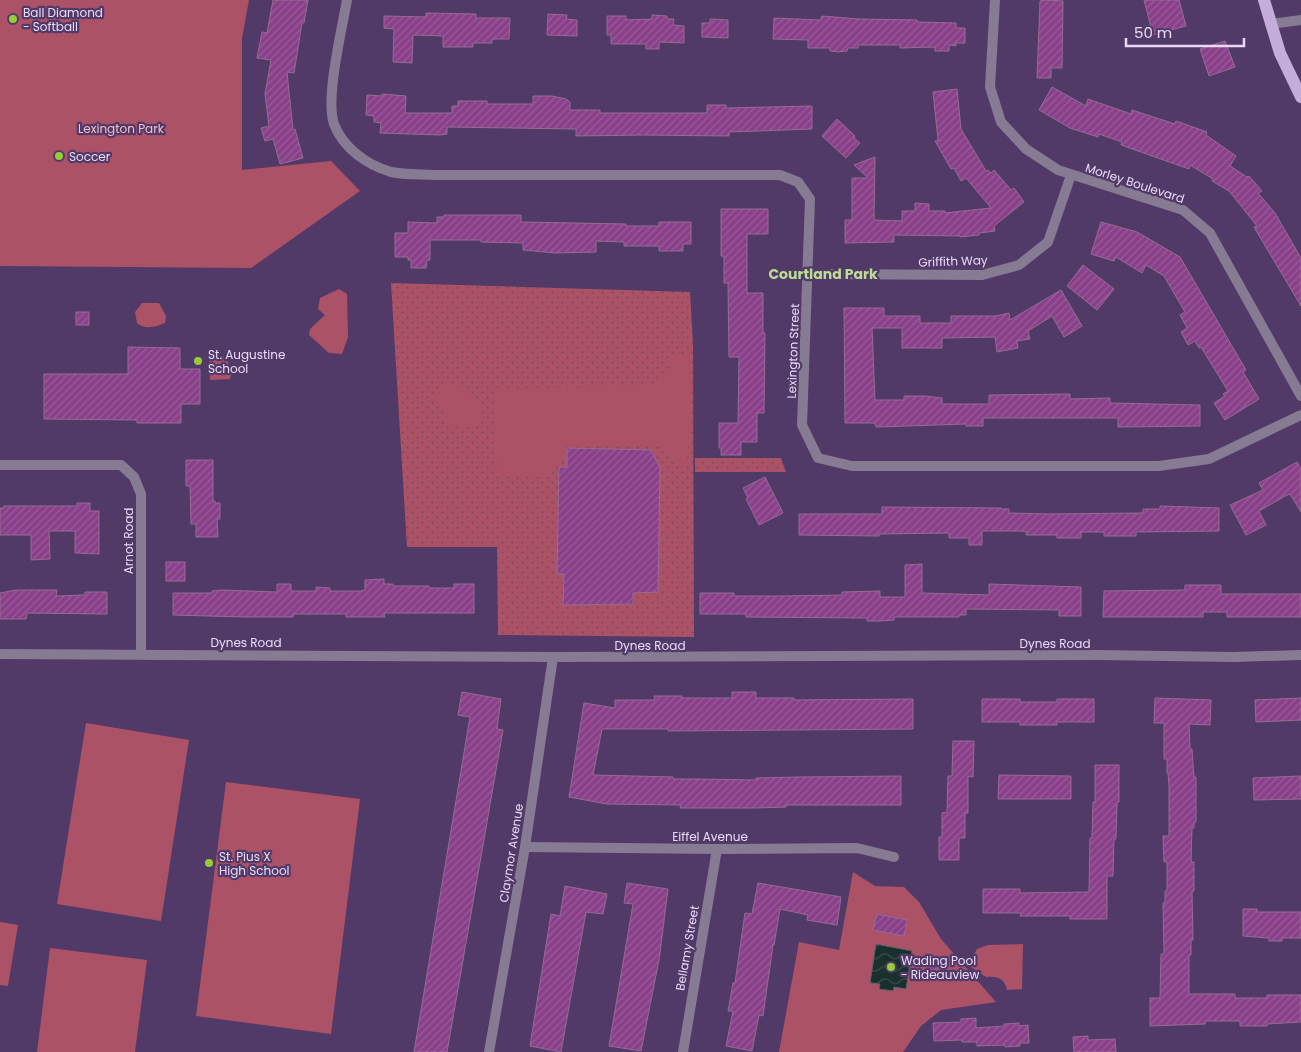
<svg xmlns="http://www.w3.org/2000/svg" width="1301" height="1052" viewBox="0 0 1301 1052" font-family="Poppins,sans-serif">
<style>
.grass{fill:url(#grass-dots)}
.green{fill:#ac5267}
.water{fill:url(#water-waves);stroke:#58636a}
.building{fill:url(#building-hatch);stroke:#966b94}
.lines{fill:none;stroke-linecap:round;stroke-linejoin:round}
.minor{stroke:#867b92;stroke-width:10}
.tertiary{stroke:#867b92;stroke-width:10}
.primary{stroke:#c4addb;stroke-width:12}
.poi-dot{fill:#97cc38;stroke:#523a68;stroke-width:2}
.labels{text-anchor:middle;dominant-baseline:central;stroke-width:4.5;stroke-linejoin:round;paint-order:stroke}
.poi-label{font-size:12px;fill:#e9dbf7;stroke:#523a68;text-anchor:start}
.park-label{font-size:12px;fill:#f7bec7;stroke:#523a68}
.street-label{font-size:12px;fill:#e9dbf7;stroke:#523a68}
.neighbourhood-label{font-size:14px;font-weight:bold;fill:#bcdb93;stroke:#523a68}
</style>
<defs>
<pattern id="grass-dots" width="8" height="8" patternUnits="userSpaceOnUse" patternTransform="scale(1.25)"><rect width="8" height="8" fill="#ac5267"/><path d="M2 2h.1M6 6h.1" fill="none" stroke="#7e4b5a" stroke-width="1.8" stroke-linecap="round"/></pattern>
<pattern id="water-waves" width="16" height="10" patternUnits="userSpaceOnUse" patternTransform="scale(1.25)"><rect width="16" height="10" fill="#1a302d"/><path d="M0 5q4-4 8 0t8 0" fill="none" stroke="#3b4d4c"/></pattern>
<pattern id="building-hatch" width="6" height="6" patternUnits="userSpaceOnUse" patternTransform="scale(1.25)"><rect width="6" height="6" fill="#894089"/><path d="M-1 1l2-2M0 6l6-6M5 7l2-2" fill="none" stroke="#9a5b9a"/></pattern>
</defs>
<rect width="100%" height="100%" fill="#523a68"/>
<g class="grass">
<path d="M391,283L690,292L693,344L694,637L498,635L497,547H407Z"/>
<path d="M695,458H781L786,472H695Z"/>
</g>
<g class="green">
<path d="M0,0H249L242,38V170L331,161L360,191L251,268L0,266Z"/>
<path d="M339,289L347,294L348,337L342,354L329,353L309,335L310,329L325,315L318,309L320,298Z"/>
<path d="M142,303H159L166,316L165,323C156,327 145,330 137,323L135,312Z"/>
<path d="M673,354L691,355L687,466L676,465L662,447L563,445L562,465L553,464L552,477L497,475L495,388L656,387L668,371Z"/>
<path d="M225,356L232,371L230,379L210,380L209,360L212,358Z"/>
<path d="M456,386L483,409L478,423L462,429L450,423L434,400L440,387Z"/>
<path d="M86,723L189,740L161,921L57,904Z"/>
<path d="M226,782L360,799L331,1034L196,1016Z"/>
<path d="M853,872L875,886L904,887L919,902L941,939L996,1002L941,1010L921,1026L903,1052H779L799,942L839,950Z"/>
<path d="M0,922L18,925L8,986L0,985Z"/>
<path d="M1023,944L1022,989L1007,990C1005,978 996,976 986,977L968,965L977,949L988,945Z"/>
<path d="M50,948L147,960L135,1052H37Z"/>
</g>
<path class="water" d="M876,944L912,951L906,989L894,987L893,991L879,989L880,984L870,983Z"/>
<g class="building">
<path d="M273,0H308L304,23H302L294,73L287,72L293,130L295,129L303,158L280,164L273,139L265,141L261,128L269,126L265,94L271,60L257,58L262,32L267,33Z"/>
<path d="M1045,0L1063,1L1062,68H1051V78H1037L1040,1Z"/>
<path d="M1144,0H1179L1186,26L1153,35Z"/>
<path d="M426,13L476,14V18H510L509,39H492V43H473V47H443V36L413,35L412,63L393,62L394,29L384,28V16L426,17Z"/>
<path d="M548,14L567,15L566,19L577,20V36L547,35Z"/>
<path d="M652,15L667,16V19H674L673,25L684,26V43L659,42V49H646V44H611V35H607V16H626V20L652,19Z"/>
<path d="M822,16L859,19L917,20V22L956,23V28H965V43H956V46L949,45V51H935V47L900,48V45H858V48H848L847,51L838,52L830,51V48H808V40L773,39L774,18L819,20L821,19Z"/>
<path d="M710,19L728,20V38L702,37V23H710Z"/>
<path d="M1225,41L1235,67L1209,76L1200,49Z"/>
<path d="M1052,87L1086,106L1088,99L1131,114L1132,110L1175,124L1176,121L1207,132L1206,135L1236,156L1230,166L1247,177L1249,176L1262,191L1258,193L1275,213L1301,258V306L1254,227L1257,226L1229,191L1212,181L1213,179L1190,165L1189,169L1121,145L1122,142L1099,134L1098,137L1070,128L1039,110Z"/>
<path d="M957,89L961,129L986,171L988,170L991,173L994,170L1011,190L1014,188L1024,202L994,226L995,231L979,233V235L960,237V236L894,235V242L845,243V220H852V178H868L854,165L875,157L874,220L902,221V211H915V203L929,204V211H945V213L991,208L966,178L961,181L954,168L951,169L935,141L938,140L933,92Z"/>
<path d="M382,94L406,96L405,113H452V106H458V101H487V104H533V96H552L566,99L570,102V110H600V113H707V105H726V108L812,106V129L729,132V136L642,135L576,136V129L447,127V134L440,135L380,133L381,123L374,122V116L366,115L367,95L382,96Z"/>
<path d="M837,119L855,136L854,138L860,143L846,158L822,136Z"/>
<path d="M721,209H768V234H747V293H763V333H765L764,413H757V442H741V455H721V448H719V423H738L739,357H729L728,283H724V256H721Z"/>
<path d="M444,215H521V222L626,224V226H659V222H691V244H683V251H659V246H624V242L596,241V252L555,253L523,250V243L481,242V240H430V260H427L426,268H411V260H408V257H395V233H408V222L437,223V217H444Z"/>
<path d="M1101,222L1137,232L1180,257L1246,370L1243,372L1259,399L1225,420L1214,403L1225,396L1223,394L1228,391L1201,347L1199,348L1195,341L1188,345L1181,332L1187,328L1180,315L1185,312L1164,276L1146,265L1142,273L1116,257L1114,261L1091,254Z"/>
<path d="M1083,265L1114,289L1097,310L1067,286Z"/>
<path d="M1061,290L1082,326L1064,337L1052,316L1028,331L1030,339L1017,341L1018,348L997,352L995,337L942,338V348H902V328H872L875,400H904V396H925L942,398V404H989V395L1070,394V399L1110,398V403L1200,405V426L1118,427V418H983V426H966V424L876,427L875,423H845L844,308H884V316H920V323H951V316H996L1009,313L1010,320Z"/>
<rect x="76" y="312" width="13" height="13"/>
<path d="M128,347L180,348V369H200V404H181V423H137V420L44,419V374H128Z"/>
<path d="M567,448L651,450L660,468L658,592L633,593V604L563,605L564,574H557L559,467H567Z"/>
<path d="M186,460H213V501H215V503H220V519H217L218,537H196V524H191L190,486H186Z"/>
<path d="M1297,462L1301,469V512L1290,494L1287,495L1259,511L1266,525L1246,535L1230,505L1263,490L1259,483Z"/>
<path d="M765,477L783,513L759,525L746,499L748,498L743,488Z"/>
<path d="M77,503H90V511H99V554L75,553V531H49L50,559L31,560V535H0V508H4V506H77Z"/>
<path d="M1160,506L1219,508V531L1136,532V536H1104V532H1081V538H1057V535H1026L1027,532L1021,531H982V545H969V538H949V533L879,534V536L799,535V514H882V507L1001,508V509H1009V513L1049,514L1143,513V509H1160Z"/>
<rect x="166" y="562" width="19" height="19"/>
<path d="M922,564V593L989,595V584L1081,587V616H1059V610L966,609V615H959V617H894V620L880,621H867V618L746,617V614H700V593H734V596H782L842,595V592L880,591V597H905V565Z"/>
<path d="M384,579V584H393V586H429V588H454V584H474V613H384L385,617H346V614H294L293,617H245L173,615V593H212V591L222,590L277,592V584H291V591H316V587L330,588V591H361L365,590V580Z"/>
<path d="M1185,585H1221V594H1301V617H1227V612H1203V617H1103L1104,591L1185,590Z"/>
<path d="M16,590H57L56,596L85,595V592H107V614L27,613L26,619H0V593Z"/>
<path d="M462,692L501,699L497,729L503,730L447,1052H414L470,717L458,715Z"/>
<path d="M732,692H756V698H794V700L913,699V729L668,731V729H602L593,775L673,777V779H696L756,780V778L800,777L901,776V805H786V807L756,808H680L681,805L607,804L569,797L584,703L615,708V700H655L654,696H682V698H732Z"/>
<path d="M1155,698L1211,700L1210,725L1189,724L1190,749H1192L1194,777H1196V822H1194V828H1192L1191,862H1194V891H1192L1193,940H1191V955H1189V994H1235V998H1267V995H1301V1022L1267,1024V1026H1240V1021H1205V1024L1150,1026V998H1160L1161,954H1164L1163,903H1165V891H1167V862H1164L1163,836H1169V786L1168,773H1167V759H1164V723H1154Z"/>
<path d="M1301,698V720L1256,722L1255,700Z"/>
<path d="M982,699H1020V702H1057V699H1094V722H1057V725H1020V722H982Z"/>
<path d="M953,741H974L973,777L968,776V813H965V838H959V860H939V837H942V813L947,812L948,776H952Z"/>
<path d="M1095,765H1119V802H1117L1116,839H1114L1113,876H1107V919H1070V916H1020L1021,913H983V889H1020V893L1089,892L1090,838H1092L1093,802H1095Z"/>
<path d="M999,775L1071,776V799H998Z"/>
<path d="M1301,776V799L1254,800L1253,778Z"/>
<path d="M627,883L668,889L659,960L641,1051L609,1046L633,904L624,903Z"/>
<path d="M758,883L841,897L837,925L807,920L808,915L780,909L774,945H773L763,1016L759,1015L752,1051L726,1046L733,1011H728L733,983H735L745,913L752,914Z"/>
<path d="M565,886L607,894L603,914L586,912L561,1052L530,1046L551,914L560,916Z"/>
<path d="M1243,909H1257V912H1301V938H1282V941H1269V938L1243,936Z"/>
<path d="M877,914L907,920L904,936L873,930Z"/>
<circle cx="933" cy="963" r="7"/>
<path d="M976,1018V1028L1004,1026V1024L1019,1023V1026L1028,1025L1029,1043H1020V1046L1005,1047V1045L977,1046V1042H962V1040L934,1041L933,1023L961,1022V1019Z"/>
<path d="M1088,1036V1040L1115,1039L1116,1052H1074L1073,1037Z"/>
</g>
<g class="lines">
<g class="minor">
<path d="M347,0C342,29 325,99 334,124C343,148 367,165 391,172C405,175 422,174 436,175H780L798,182L810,199L802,425L818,458L852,466H1159L1209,459L1301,415"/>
<path d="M995,0L990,87L1001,122L1026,149L1058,170L1183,210L1210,233L1301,396"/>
<path d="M1270,24L1301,20"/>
<path d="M808,274L982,275L1019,265L1048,242L1071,175"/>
<path d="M0,465H121L134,477L141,494V654"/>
<path d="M525,847L717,849L857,848L894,857"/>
<path d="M489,1052L525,847L553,657"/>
<path d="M683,1052L717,849"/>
</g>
<path class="tertiary" d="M0,654L553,657L1098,655L1234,657L1301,655"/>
<path class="primary" d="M1264,0L1280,53L1301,97"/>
</g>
<g class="poi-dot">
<circle cx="13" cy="19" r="5"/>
<circle cx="59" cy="156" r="5"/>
<circle cx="198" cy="361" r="5"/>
<circle cx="209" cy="863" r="5"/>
<circle cx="891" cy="967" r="5"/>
</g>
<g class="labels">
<g class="poi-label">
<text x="23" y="12">Ball Diamond<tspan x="23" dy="14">- Softball</tspan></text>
<text x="69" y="156">Soccer</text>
<text x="208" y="354">St. Augustine<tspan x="208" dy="14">School</tspan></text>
<text x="219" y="856">St. Pius X<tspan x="219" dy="14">High School</tspan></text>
<text x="901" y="960">Wading Pool<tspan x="901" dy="14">- Rideauview</tspan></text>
</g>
<g class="park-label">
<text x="121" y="128">Lexington Park</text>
</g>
<g class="street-label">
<text transform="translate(1135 183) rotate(18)">Morley Boulevard</text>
<text transform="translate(953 261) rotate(-2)">Griffith Way</text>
<text transform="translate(793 351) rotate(-88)">Lexington Street</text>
<text transform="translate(128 541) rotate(-90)">Arnot Road</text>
<text x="246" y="642">Dynes Road</text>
<text x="1055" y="643">Dynes Road</text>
<text x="650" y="645">Dynes Road</text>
<text x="710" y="836">Eiffel Avenue</text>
<text transform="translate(511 853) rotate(-81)">Claymor Avenue</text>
<text transform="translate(687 948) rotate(-80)">Bellamy Street</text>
</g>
<g class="neighbourhood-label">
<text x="823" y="274">Courtland Park</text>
</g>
</g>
<path d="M1126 38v8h118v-8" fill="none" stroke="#e9dbf7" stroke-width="2.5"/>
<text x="1134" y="38" font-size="15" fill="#e9dbf7" stroke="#523a68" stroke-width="4" paint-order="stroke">50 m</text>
</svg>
